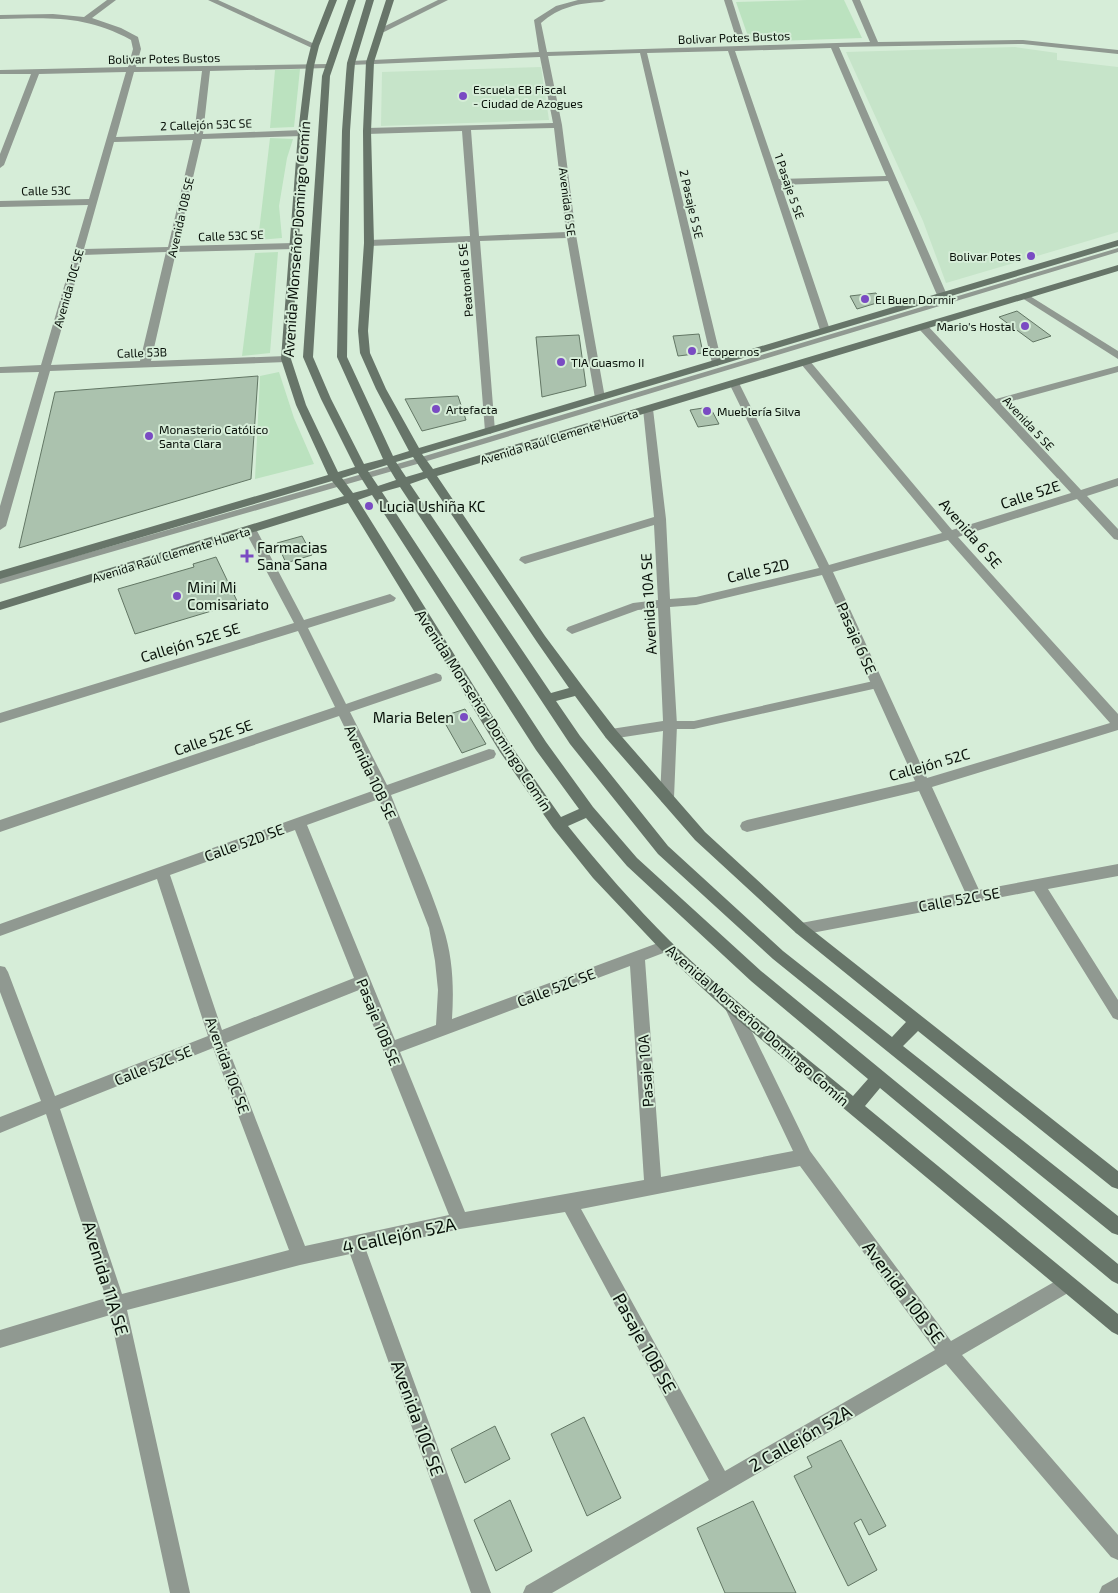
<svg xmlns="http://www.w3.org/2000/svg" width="1118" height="1593" viewBox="0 0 1118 1593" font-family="'Exo 2',sans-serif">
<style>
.built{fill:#c6e4c9}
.green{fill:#bbe2bf}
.building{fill:#abc2ae;stroke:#627664}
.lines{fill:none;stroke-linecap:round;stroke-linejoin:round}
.service{fill:#909991;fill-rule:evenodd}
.minor{fill:#909991;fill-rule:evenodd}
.secondary{fill:#677569;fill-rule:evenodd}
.poi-dot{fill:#7a4bc3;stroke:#d6edd8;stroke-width:2}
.labels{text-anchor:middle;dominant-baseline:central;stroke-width:4;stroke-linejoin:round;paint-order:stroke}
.far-street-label{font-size:12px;fill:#081009;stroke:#d6edd8}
.far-poi-label{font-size:12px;fill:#081009;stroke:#d6edd8;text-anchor:start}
.street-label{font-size:15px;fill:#081009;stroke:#d6edd8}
.poi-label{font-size:15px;fill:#081009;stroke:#d6edd8;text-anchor:start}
.near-street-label{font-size:18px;fill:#081009;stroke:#d6edd8}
</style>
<rect width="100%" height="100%" fill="#d6edd8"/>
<g class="built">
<path d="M1015,47L1057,53V60L1118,67V232L946,283L923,221L846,52Z"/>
<path d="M541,67L549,120L381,126L382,72Z"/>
</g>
<g class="green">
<path d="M807,0H844L862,38L750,42L736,2Z"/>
<path d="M300,69L294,127L270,128L275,70Z"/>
<path d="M270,138L293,139L287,158L279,206L282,238L258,240Z"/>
<path d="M278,252L270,353L242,356L255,253Z"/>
<path d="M279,372L294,418L314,464L255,479L260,376Z"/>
</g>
<g class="building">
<path d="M876,293L880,302L857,309L850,296Z"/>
<path d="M1017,311L1051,336L1033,342L999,317Z"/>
<path d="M699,334L703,353L678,356L673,336Z"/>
<path d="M579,335L586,386L542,397L536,337Z"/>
<path d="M258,376L251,479L19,548L55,392Z"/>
<path d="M458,396L466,420L422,431L405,399Z"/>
<path d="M710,407L719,424L698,427L690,410Z"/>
<path d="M302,536L312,555L286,563L277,543Z"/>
<path d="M216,557L238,603L135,634L118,589L194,567L193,564Z"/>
<path d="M465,709L486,744L462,753L445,723L453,720L450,714Z"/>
<path d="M584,1417L621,1498L587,1516L551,1434Z"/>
<path d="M495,1426L510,1459L465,1483L451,1449Z"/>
<path d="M841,1440L886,1526L869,1535L861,1519L854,1523L877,1570L848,1586L794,1476L812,1467L807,1457Z"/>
<path d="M510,1500L532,1551L496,1571L474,1520Z"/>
<path d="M753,1501L796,1593H725L697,1528Z"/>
</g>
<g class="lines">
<g class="service">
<path d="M1118,248V252L424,462L0,584V578L418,458Z"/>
<path d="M878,680L883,684L882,687L694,729H670L665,725L670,721H694Z"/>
</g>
<g class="minor">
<path d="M107,0H116L92,18L121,28L138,37L141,49L136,67L328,64L332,66L328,68L210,71L203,134L302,130L306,133L302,136L202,139L177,246L294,243L299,246L294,249L176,252L151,361L286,356L291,359L286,362L50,371L6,526L0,530V506L39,372L0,373V367L41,365L88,205L0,207V201L89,199L126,72L39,74L4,165L0,168V154L31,74H0V70L128,67L133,49L131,40C85,15 51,18 0,19V15L53,14L84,17ZM202,71L194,134L116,137L134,72ZM193,140L168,247L84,249L114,142ZM166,252L140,361L51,365L83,255Z"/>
<path d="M208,0H218L319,46L312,48Z"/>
<path d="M438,0H448L384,32L377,30Z"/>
<path d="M578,0H606L602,2C579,3 559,7 541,23L547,52L870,42L852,0H860L878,42L1023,40L1118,50V54L1023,44L839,47L947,295L942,298L937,295L888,181L781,185L830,330L825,333L820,330L728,51L647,53L722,363L717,366L712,363L640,53L548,56L562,125L576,235L605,398L600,401L595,398L567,238L480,241L495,431L490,434L485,431L470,242L369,246L364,243L369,240L470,236L462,131L367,134L363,131L367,128L553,123L540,57L351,65L347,63L351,61L539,52L534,20L556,6ZM831,48L886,176L779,179L735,51ZM554,128L566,232L479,236L471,130Z"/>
<path d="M724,0H732L745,41L744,43L737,41Z"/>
<path d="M1025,293L1118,351V359L1022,298L1020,296Z"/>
<path d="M923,324L927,325L996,399L1118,366V372L1001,404L1081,490L1118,478V486L1087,496L1118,529V540L1114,539L1077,499L958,537L1118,714V730L932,787L979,890L1118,864V876L1048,889L1118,1000V1020L1113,1018L1034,891L801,935L796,933L794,929L796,925L801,923L965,892L919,791L747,832L742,830L740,826L742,822L747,820L915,781L822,575L696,605L670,607L677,725L674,798L672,802L667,803L662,802L660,798L663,731L611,739L606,738L604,734L606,730L611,729L663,721L658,608L638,610L572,634L566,630L568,627L633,603L658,600L654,525L525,564L519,560L521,557L654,517L643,409L648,406L653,409L666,519L670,599L696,597L819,568L729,383L734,380L739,383L829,565L942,533L801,364L800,362L801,360H809L952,530L1071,493L919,329L918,327ZM948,540L1110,723L927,778L833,572Z"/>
<path d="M250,525L256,529L304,620L390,594L396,598L394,601L308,628L346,704L436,673L441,675L442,678L441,681L350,712L387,785L489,749L494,750L496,754L494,758L391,795C408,839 429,883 443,927C453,957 454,988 452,1019L666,940L671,942L673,946L671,950L645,960L661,1177L793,1151L724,1006L727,1001L732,999L737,1001L810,1151L951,1341L1061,1278L1067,1275L1073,1278L1076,1284L1073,1290L962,1355L1118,1535V1560L1111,1557L946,1364L552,1593H523L526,1586L709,1480L565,1212L460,1229L366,1250L491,1593H471L350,1254L300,1265L127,1310L190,1593H170L110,1315L0,1348V1330L106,1298L46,1114L0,1133V1117L41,1101L0,992V966L5,967L8,972L55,1096L208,1036L157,879L0,936V924L375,790L339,716L0,832V820L335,707L298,631L0,723V713L294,623L244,529ZM379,799L429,928L435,961L438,990L436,1025L395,1040L307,825ZM295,830L354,978L222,1030L170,875ZM630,966L644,1180L465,1212L400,1052ZM359,990L449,1215L305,1246L226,1043ZM213,1048L289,1250L122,1294L60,1109ZM800,1166L935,1350L725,1471L581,1209Z"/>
<path d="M1118,1577V1593H1099L1102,1586Z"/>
</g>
<path class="secondary" d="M329,0H337L319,46L314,66L306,133L291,359L306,405L338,472L355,467L321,399L303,357L322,76L348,0H356L330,76L313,357L331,399L364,464L383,459L337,357L342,131L346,74L347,63L366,0H374L355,63L354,74L350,131L347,357L393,456L409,451L376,389L360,353L358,331L364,243L363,131L366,62L386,0H394L374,62L371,131L374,243L368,331L370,353L386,389L419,448L1118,240V246L422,454L433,469L1118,265V271L437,476L545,636L583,687L616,730L705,832L806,925L1118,1171V1189L1112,1187L918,1031L903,1046L1118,1216V1235L1112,1233L773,959L658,854L570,744L400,487L382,492L546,742L593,807L637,858L761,971L1118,1264V1284L1112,1281L880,1088L865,1106L1118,1314V1335L1112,1332L727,1011L661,950L593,878L553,828L500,752L348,503L0,610V602L344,496L332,481L0,579V571L328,475L296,405L281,359L298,133L306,66L311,46ZM413,457L423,472L406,477L396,462ZM387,465L396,480L378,486L368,471ZM358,473L368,489L353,493L342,478ZM427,478L537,642L569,688L551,693L410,484ZM372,495L536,750L579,809L561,817L510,744L358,500ZM575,696L606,738L695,840L796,933L906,1022L892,1037L783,951L668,846L580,736L556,701ZM586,818L627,866L751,981L868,1079L853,1096C792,1046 728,997 671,942C634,905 600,866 568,826Z"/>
</g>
<g class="poi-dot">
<circle cx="463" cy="96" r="5"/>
<circle cx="1031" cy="256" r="5"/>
<circle cx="865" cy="299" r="5"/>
<circle cx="1025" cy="326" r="5"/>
<circle cx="692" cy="351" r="5"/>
<circle cx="561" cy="362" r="5"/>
<circle cx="436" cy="409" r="5"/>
<circle cx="707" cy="411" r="5"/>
<circle cx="149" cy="436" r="5"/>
<circle cx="369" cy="506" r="5"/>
<path d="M244.5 548.5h5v5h5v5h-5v5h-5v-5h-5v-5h5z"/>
<circle cx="177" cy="596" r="5"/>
<circle cx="464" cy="717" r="5"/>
</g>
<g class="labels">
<g class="far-street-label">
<text transform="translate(734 37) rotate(-2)">Bolivar Potes Bustos</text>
<text transform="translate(164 58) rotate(-1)">Bolivar Potes Bustos</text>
<text transform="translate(206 124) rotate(-2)">2 Callejón 53C SE</text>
<text transform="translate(790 186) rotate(71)">1 Pasaje 5 SE</text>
<text transform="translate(46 190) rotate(-1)">Calle 53C</text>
<text transform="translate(568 202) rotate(83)">Avenida 6 SE</text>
<text transform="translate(692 204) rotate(77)">2 Pasaje 5 SE</text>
<text transform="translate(180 217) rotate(-77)">Avenida 10B SE</text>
<text transform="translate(231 235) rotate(-2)">Calle 53C SE</text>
<text transform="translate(465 280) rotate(-95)">Peatonal 6 SE</text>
<text transform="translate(68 288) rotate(-74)">Avenida 10C SE</text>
<text transform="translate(142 352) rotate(-2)">Calle 53B</text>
<text transform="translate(1029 423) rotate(47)">Avenida 5 SE</text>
<text transform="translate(559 436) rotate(-17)">Avenida Raúl Clemente Huerta</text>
<text transform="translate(171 554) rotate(-17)">Avenida Raúl Clemente Huerta</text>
</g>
<g class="far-poi-label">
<text x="473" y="89">Escuela EB Fiscal<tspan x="473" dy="14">- Ciudad de Azogues</tspan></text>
<text x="1021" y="256" text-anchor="end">Bolivar Potes</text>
<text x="875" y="299">El Buen Dormir</text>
<text x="1015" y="326" text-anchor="end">Mario's Hostal</text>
<text x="702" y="351">Ecopernos</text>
<text x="571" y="362">TIA Guasmo II</text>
<text x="446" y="409">Artefacta</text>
<text x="717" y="411">Mueblería Silva</text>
<text x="159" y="429">Monasterio Católico<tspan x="159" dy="14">Santa Clara</tspan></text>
</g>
<g class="street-label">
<text transform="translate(296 239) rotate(-86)">Avenida Monseñor Domingo Comín</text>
<text transform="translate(1030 494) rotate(-18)">Calle 52E</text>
<text transform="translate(971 533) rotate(49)">Avenida 6 SE</text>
<text transform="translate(758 570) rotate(-13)">Calle 52D</text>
<text transform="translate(648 604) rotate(-93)">Avenida 10A SE</text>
<text transform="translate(857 638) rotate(66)">Pasaje 6 SE</text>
<text transform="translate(190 642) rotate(-17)">Callejón 52E SE</text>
<text transform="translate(484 710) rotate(57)">Avenida Monseñor Domingo Comín</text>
<text transform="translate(213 737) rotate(-19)">Calle 52E SE</text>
<text transform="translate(929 764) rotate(-16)">Callejón 52C</text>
<text transform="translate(371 772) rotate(65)">Avenida 10B SE</text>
<text transform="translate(244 842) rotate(-20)">Calle 52D SE</text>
<text transform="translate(959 899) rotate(-10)">Calle 52C SE</text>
<text transform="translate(556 987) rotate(-21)">Calle 52C SE</text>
<text transform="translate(379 1022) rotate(68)">Pasaje 10B SE</text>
<text transform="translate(758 1025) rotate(41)">Avenida Monseñor Domingo Comín</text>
<text transform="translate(153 1065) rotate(-22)">Calle 52C SE</text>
<text transform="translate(228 1065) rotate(70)">Avenida 10C SE</text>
<text transform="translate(645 1071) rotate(-94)">Pasaje 10A</text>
</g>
<g class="poi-label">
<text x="379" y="506">Lucia Ushiña KC</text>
<text x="257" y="547">Farmacias<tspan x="257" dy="17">Sana Sana</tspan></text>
<text x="187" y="587">Mini Mi<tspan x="187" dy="17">Comisariato</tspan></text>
<text x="454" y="717" text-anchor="end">Maria Belen</text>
</g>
<g class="near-street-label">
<text transform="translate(399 1235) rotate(-12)">4 Callejón 52A</text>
<text transform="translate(106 1278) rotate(73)">Avenida 11A SE</text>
<text transform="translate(904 1292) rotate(53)">Avenida 10B SE</text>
<text transform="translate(645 1343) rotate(61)">Pasaje 10B SE</text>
<text transform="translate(418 1418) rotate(70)">Avenida 10C SE</text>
<text transform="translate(800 1438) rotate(-30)">2 Callejón 52A</text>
</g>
</g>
</svg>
